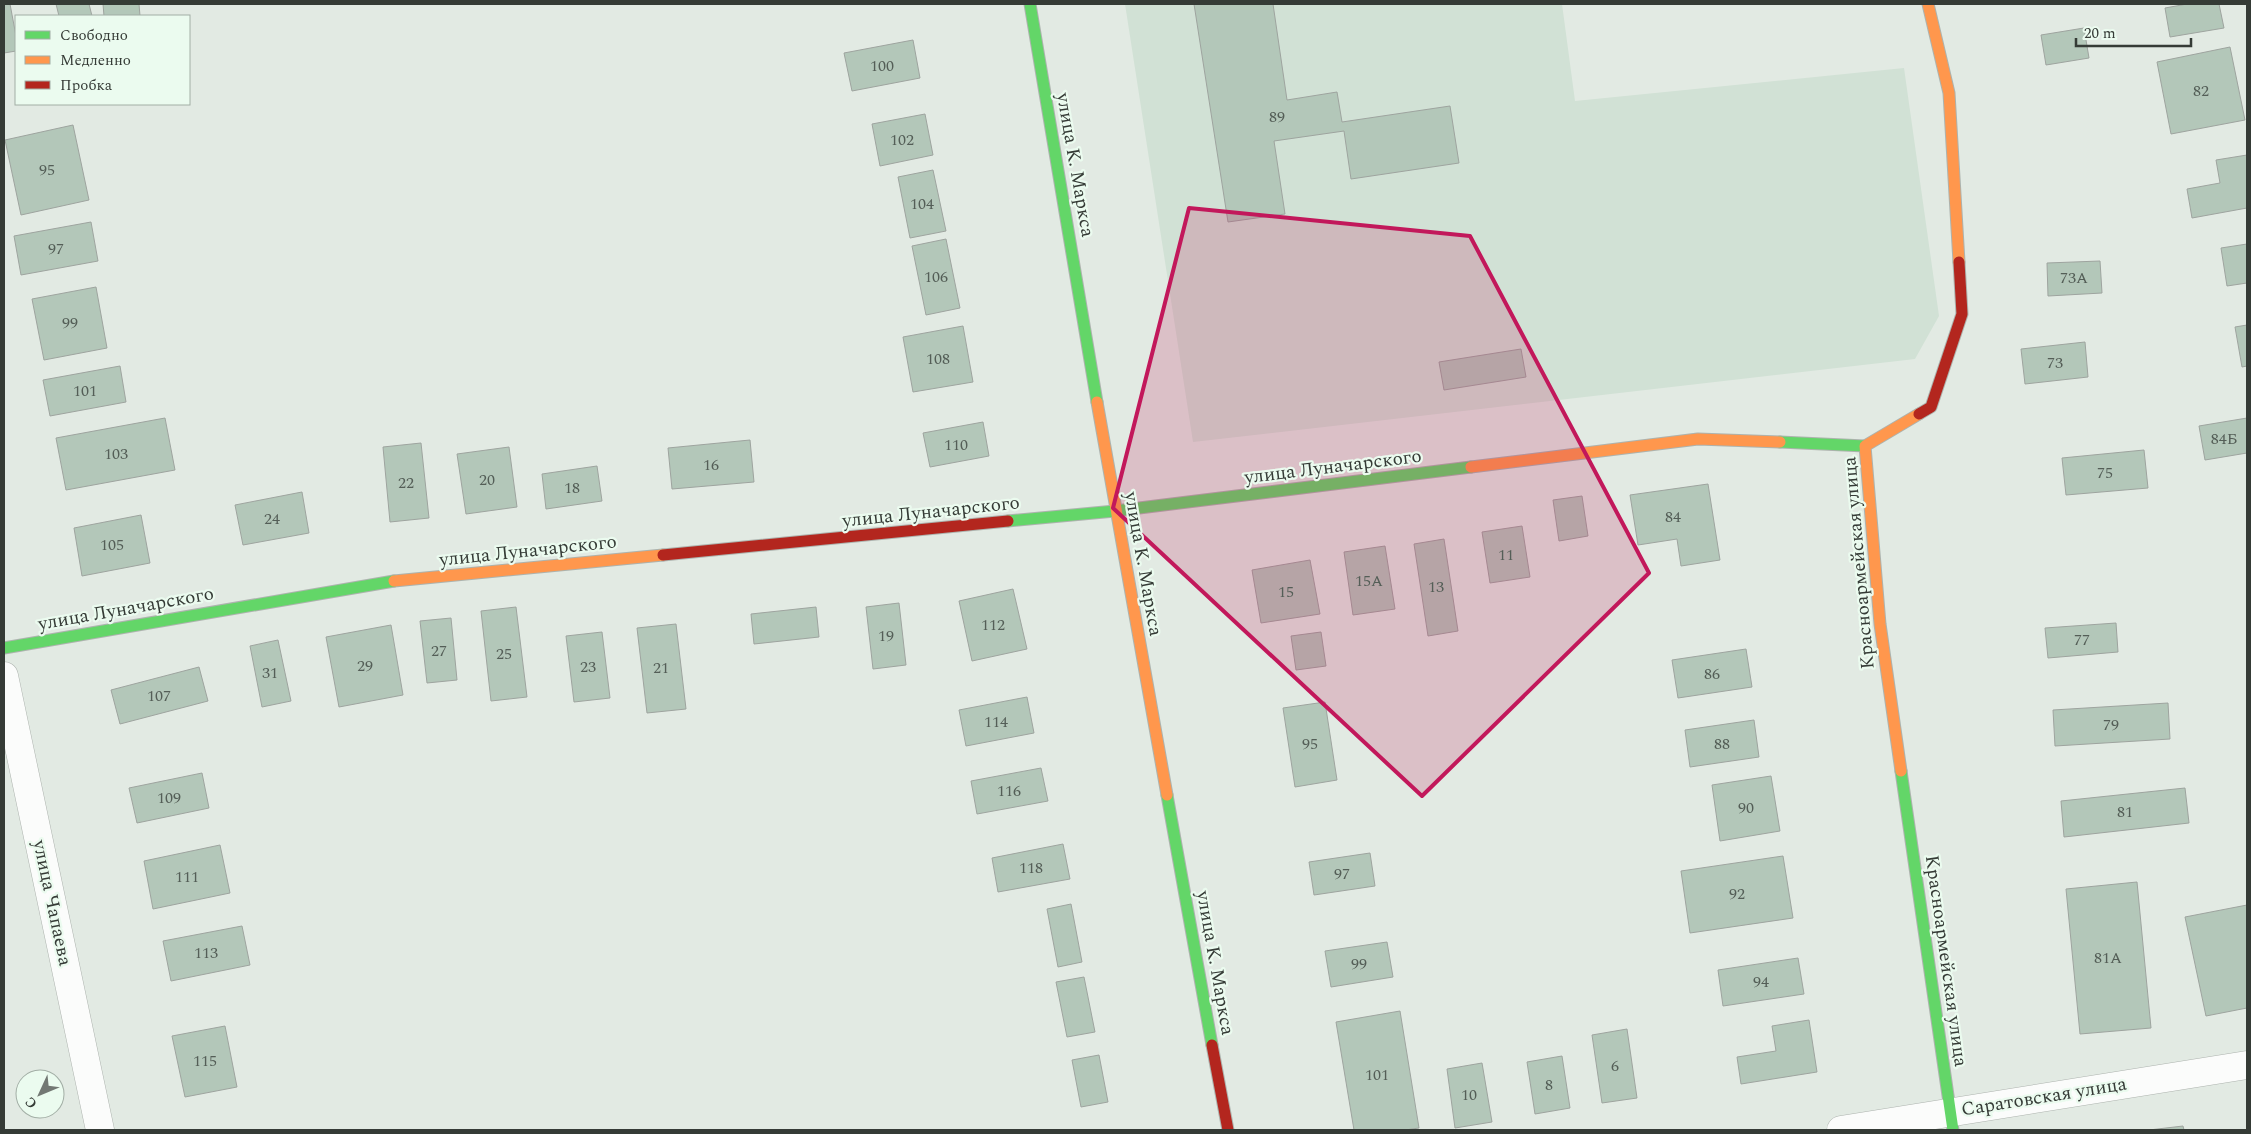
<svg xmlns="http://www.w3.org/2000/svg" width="2251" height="1134" viewBox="0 0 2251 1134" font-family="Spectral,serif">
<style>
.built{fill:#d1e1d5}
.building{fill:#b3c7b9;stroke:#9ea49f}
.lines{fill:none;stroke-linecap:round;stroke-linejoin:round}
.street-casing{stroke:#adb3ae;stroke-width:29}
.fast-casing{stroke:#adb3ae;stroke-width:13}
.slow-casing{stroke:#adb3ae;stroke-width:13}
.jam-casing{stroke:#adb3ae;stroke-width:13}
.street{stroke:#fbfcfb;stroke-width:28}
.fast{stroke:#63d668;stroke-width:11}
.slow{stroke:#ff974d;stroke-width:11}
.jam{stroke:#b3261e;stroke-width:11}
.marked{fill:#c2185b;fill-opacity:0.2;stroke:#c2185b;stroke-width:4;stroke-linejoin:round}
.labels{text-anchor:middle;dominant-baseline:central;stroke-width:4.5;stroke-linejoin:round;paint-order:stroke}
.number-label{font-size:16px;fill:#545e57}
.street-label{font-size:19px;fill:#353b36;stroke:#ebfbef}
</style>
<rect width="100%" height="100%" fill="#e2eae3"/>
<path class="built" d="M1125,4H1562L1575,101L1904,68L1939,316L1915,359L1193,442Z"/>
<g class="building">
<path d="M4,4H10L16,36V51L4,53Z"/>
<path d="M56,4H89L92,16H59Z"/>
<path d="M103,4H139L140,16H104Z"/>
<path d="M1194,4H1273L1287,100L1337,92L1342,122L1450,106L1459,163L1351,179L1344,131L1274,141L1285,214L1228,222Z"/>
<path d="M2187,4H2219L2224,28L2170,37L2165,8Z"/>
<path d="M2084,28L2089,58L2046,65L2041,35Z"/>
<path d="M913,40L920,78L852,91L844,53Z"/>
<path d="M2230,47L2245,120L2171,134L2157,62Z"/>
<path d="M925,114L933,155L880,166L872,124Z"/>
<path d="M73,125L89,200L21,215L5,140Z"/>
<path d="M2247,155V208L2192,218L2187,189L2220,183L2216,160Z"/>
<path d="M933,170L946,231L910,238L898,177Z"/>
<path d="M91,222L98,261L21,275L14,236Z"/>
<path d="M946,239L960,308L926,315L912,246Z"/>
<path d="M2247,244V283L2227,286L2221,248Z"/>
<path d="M2100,261L2102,293L2048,296L2047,263Z"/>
<path d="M96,287L107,348L44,360L32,299Z"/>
<path d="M2247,325V366L2242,367L2235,327Z"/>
<path d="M963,326L973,382L913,392L903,337Z"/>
<path d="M2085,342L2088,377L2025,384L2021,349Z"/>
<path d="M1521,349L1526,377L1444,390L1439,362Z"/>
<path d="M120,366L126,402L50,416L43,380Z"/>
<path d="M165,418L175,470L66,490L56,438Z"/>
<path d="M2247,418V453L2205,460L2199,426Z"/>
<path d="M983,422L989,456L930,467L923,433Z"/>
<path d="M750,440L754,482L672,489L668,448Z"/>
<path d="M421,443L429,518L390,522L383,447Z"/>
<path d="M509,447L517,507L466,514L457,454Z"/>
<path d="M2144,450L2148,488L2066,495L2062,458Z"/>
<path d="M597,466L602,501L546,509L542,474Z"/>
<path d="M1708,484L1720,560L1681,566L1677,539L1638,545L1630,495Z"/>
<path d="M302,492L309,533L243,545L235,505Z"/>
<path d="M1582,496L1588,536L1559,541L1553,500Z"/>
<path d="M141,515L150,563L82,576L74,528Z"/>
<path d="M1522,526L1530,577L1490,583L1482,532Z"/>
<path d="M1444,539L1458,631L1428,636L1414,544Z"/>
<path d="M1385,546L1395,609L1353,615L1344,552Z"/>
<path d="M1310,560L1320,614L1261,623L1252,570Z"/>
<path d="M1013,589L1027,649L972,661L959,601Z"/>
<path d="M899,603L906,665L873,669L866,607Z"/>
<path d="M516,607L527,697L491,701L481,611Z"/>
<path d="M816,607L819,637L754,644L751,614Z"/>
<path d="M451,618L457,680L427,683L420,621Z"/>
<path d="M2116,623L2118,652L2048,658L2045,628Z"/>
<path d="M676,624L686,709L647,713L637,628Z"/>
<path d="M391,625L403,695L339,707L326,637Z"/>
<path d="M602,632L610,698L574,702L566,636Z"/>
<path d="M1321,632L1326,666L1296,670L1291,636Z"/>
<path d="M278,640L291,701L262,707L250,646Z"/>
<path d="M1746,649L1752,687L1678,698L1672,660Z"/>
<path d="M199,667L208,701L120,724L111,690Z"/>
<path d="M1027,697L1034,733L966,746L959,710Z"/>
<path d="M1325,702L1337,780L1295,787L1283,708Z"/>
<path d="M2168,703L2170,739L2055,746L2053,710Z"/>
<path d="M1754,720L1759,757L1690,767L1685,730Z"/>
<path d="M1041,768L1048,801L977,814L971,781Z"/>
<path d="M202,773L209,808L137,823L129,788Z"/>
<path d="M1771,776L1780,831L1720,841L1712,785Z"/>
<path d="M2185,788L2189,823L2064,837L2061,801Z"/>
<path d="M1063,844L1070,879L998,892L992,858Z"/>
<path d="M220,845L230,893L153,909L144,861Z"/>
<path d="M1370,853L1375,886L1314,895L1309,862Z"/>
<path d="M1783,856L1793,918L1690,933L1681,871Z"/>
<path d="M2137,882L2151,1028L2080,1034L2066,889Z"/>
<path d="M1071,904L1082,962L1058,967L1047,909Z"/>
<path d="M2247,905V1008L2206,1016L2185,917Z"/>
<path d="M242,926L250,965L171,981L163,941Z"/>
<path d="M1387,942L1393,977L1331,987L1325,951Z"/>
<path d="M1798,958L1804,994L1723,1006L1718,970Z"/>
<path d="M1084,977L1095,1032L1067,1037L1056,982Z"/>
<path d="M1400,1011L1419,1128L1405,1130H1354L1336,1022Z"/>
<path d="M1809,1020L1817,1072L1741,1084L1737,1057L1776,1051L1772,1026Z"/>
<path d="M225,1026L237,1087L185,1097L172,1036Z"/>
<path d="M1627,1029L1637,1098L1602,1103L1592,1035Z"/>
<path d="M1099,1055L1108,1102L1081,1107L1072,1060Z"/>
<path d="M1562,1056L1570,1108L1535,1114L1527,1062Z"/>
<path d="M1482,1063L1492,1122L1455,1128L1447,1069Z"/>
<path d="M2183,1126L2184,1130H2149Z"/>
</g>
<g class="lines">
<g class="street-casing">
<g id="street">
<path d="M4,676L100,1130"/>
<path d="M1841,1130L2247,1065"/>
</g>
</g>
<g class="fast-casing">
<g id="fast">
<path d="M1030,4L1097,402"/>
<path d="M1780,442L1865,446"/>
<path d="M1008,521L1115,511L1471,467"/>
<path d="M4,648L394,581"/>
<path d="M1901,771L1953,1130"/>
<path d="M1167,795L1212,1045"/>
</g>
</g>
<g class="slow-casing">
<g id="slow">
<path d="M1928,4L1949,93L1959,262"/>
<path d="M1097,402L1167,795"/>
<path d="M1471,467L1698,439L1780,442"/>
<path d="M394,581L663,555"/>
<path d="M1901,771L1880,624L1865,446L1919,414"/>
</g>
</g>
<g class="jam-casing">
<g id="jam">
<path d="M1919,414L1931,407L1962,314L1959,262"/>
<path d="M663,555L1008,521"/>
<path d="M1212,1045L1228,1130"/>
</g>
</g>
<use href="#street" class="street"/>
<use href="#fast" class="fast"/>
<use href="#slow" class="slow"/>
<use href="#jam" class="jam"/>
</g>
<path class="marked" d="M1189,208L1470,236L1649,573L1422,796L1113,508Z"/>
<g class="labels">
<g class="number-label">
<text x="882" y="66">100</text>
<text x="2201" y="91">82</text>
<text x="1277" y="117">89</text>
<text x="902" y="140">102</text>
<text x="47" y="170">95</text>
<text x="922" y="204">104</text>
<text x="56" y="249">97</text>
<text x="936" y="277">106</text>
<text x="2074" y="278">73А</text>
<text x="70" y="323">99</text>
<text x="938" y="359">108</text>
<text x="2055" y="363">73</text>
<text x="85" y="391">101</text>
<text x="2224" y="439">84Б</text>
<text x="956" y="445">110</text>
<text x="116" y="454">103</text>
<text x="711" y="465">16</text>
<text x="2105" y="473">75</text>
<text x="487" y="480">20</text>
<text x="406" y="483">22</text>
<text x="572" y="488">18</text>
<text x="1673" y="517">84</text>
<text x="272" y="519">24</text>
<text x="112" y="545">105</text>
<text x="1506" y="555">11</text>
<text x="1369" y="581">15А</text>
<text x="1436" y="587">13</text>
<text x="1286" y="592">15</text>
<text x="993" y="625">112</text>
<text x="886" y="636">19</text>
<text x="2082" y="640">77</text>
<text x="439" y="651">27</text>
<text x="504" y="654">25</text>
<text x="365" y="666">29</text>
<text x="588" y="667">23</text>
<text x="661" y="668">21</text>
<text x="270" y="673">31</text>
<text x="1712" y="674">86</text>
<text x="159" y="696">107</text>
<text x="996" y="722">114</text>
<text x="2111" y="725">79</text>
<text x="1310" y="744">95</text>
<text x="1722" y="744">88</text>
<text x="1009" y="791">116</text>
<text x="169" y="798">109</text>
<text x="1746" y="808">90</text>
<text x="2125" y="812">81</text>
<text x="1031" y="868">118</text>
<text x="1342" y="874">97</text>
<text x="187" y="877">111</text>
<text x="1737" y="894">92</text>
<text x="206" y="953">113</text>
<text x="2108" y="958">81А</text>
<text x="1359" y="964">99</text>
<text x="1761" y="982">94</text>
<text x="205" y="1061">115</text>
<text x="1615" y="1066">6</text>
<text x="1377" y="1075">101</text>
<text x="1549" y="1085">8</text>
<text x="1469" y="1095">10</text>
</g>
<g class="street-label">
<text transform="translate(1075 165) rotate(80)">улица К. Маркса</text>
<text transform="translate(1333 467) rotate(-7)">улица Луначарского</text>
<text transform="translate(931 512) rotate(-6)">улица Луначарского</text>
<text transform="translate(528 551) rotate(-6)">улица Луначарского</text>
<text transform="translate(1859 563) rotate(-95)">Красноармейская улица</text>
<text transform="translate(1143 564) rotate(80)">улица К. Маркса</text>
<text transform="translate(126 609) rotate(-10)">улица Луначарского</text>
<text transform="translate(52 903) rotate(78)">улица Чапаева</text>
<text transform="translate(1946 961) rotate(82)">Красноармейская улица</text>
<text transform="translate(1215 963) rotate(80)">улица К. Маркса</text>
<text transform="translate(2044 1097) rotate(-9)">Саратовская улица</text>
</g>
</g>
<rect width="2251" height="1134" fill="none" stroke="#353b36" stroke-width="10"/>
<rect x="15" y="15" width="175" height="90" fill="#ebfbef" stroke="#a2aea5"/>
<rect x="25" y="31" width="25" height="8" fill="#63d668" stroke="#a2aea5"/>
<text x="60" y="40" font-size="15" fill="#353b36">Свободно</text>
<rect x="25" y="56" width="25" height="8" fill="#ff974d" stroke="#a2aea5"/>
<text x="60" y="65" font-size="15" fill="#353b36">Медленно</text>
<rect x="25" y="81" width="25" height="8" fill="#b3261e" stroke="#a2aea5"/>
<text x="60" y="90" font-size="15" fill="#353b36">Пробка</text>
<g transform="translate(40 1094) rotate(226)"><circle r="24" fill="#ebfbef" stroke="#a2aea5"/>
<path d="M0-4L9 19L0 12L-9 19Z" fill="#727873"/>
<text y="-8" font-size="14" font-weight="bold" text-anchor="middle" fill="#353b36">С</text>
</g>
<path d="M2076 38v8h115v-8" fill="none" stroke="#353b36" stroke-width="2.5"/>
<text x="2084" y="38" font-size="15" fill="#353b36" stroke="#ebfbef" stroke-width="4" paint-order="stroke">20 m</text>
</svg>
